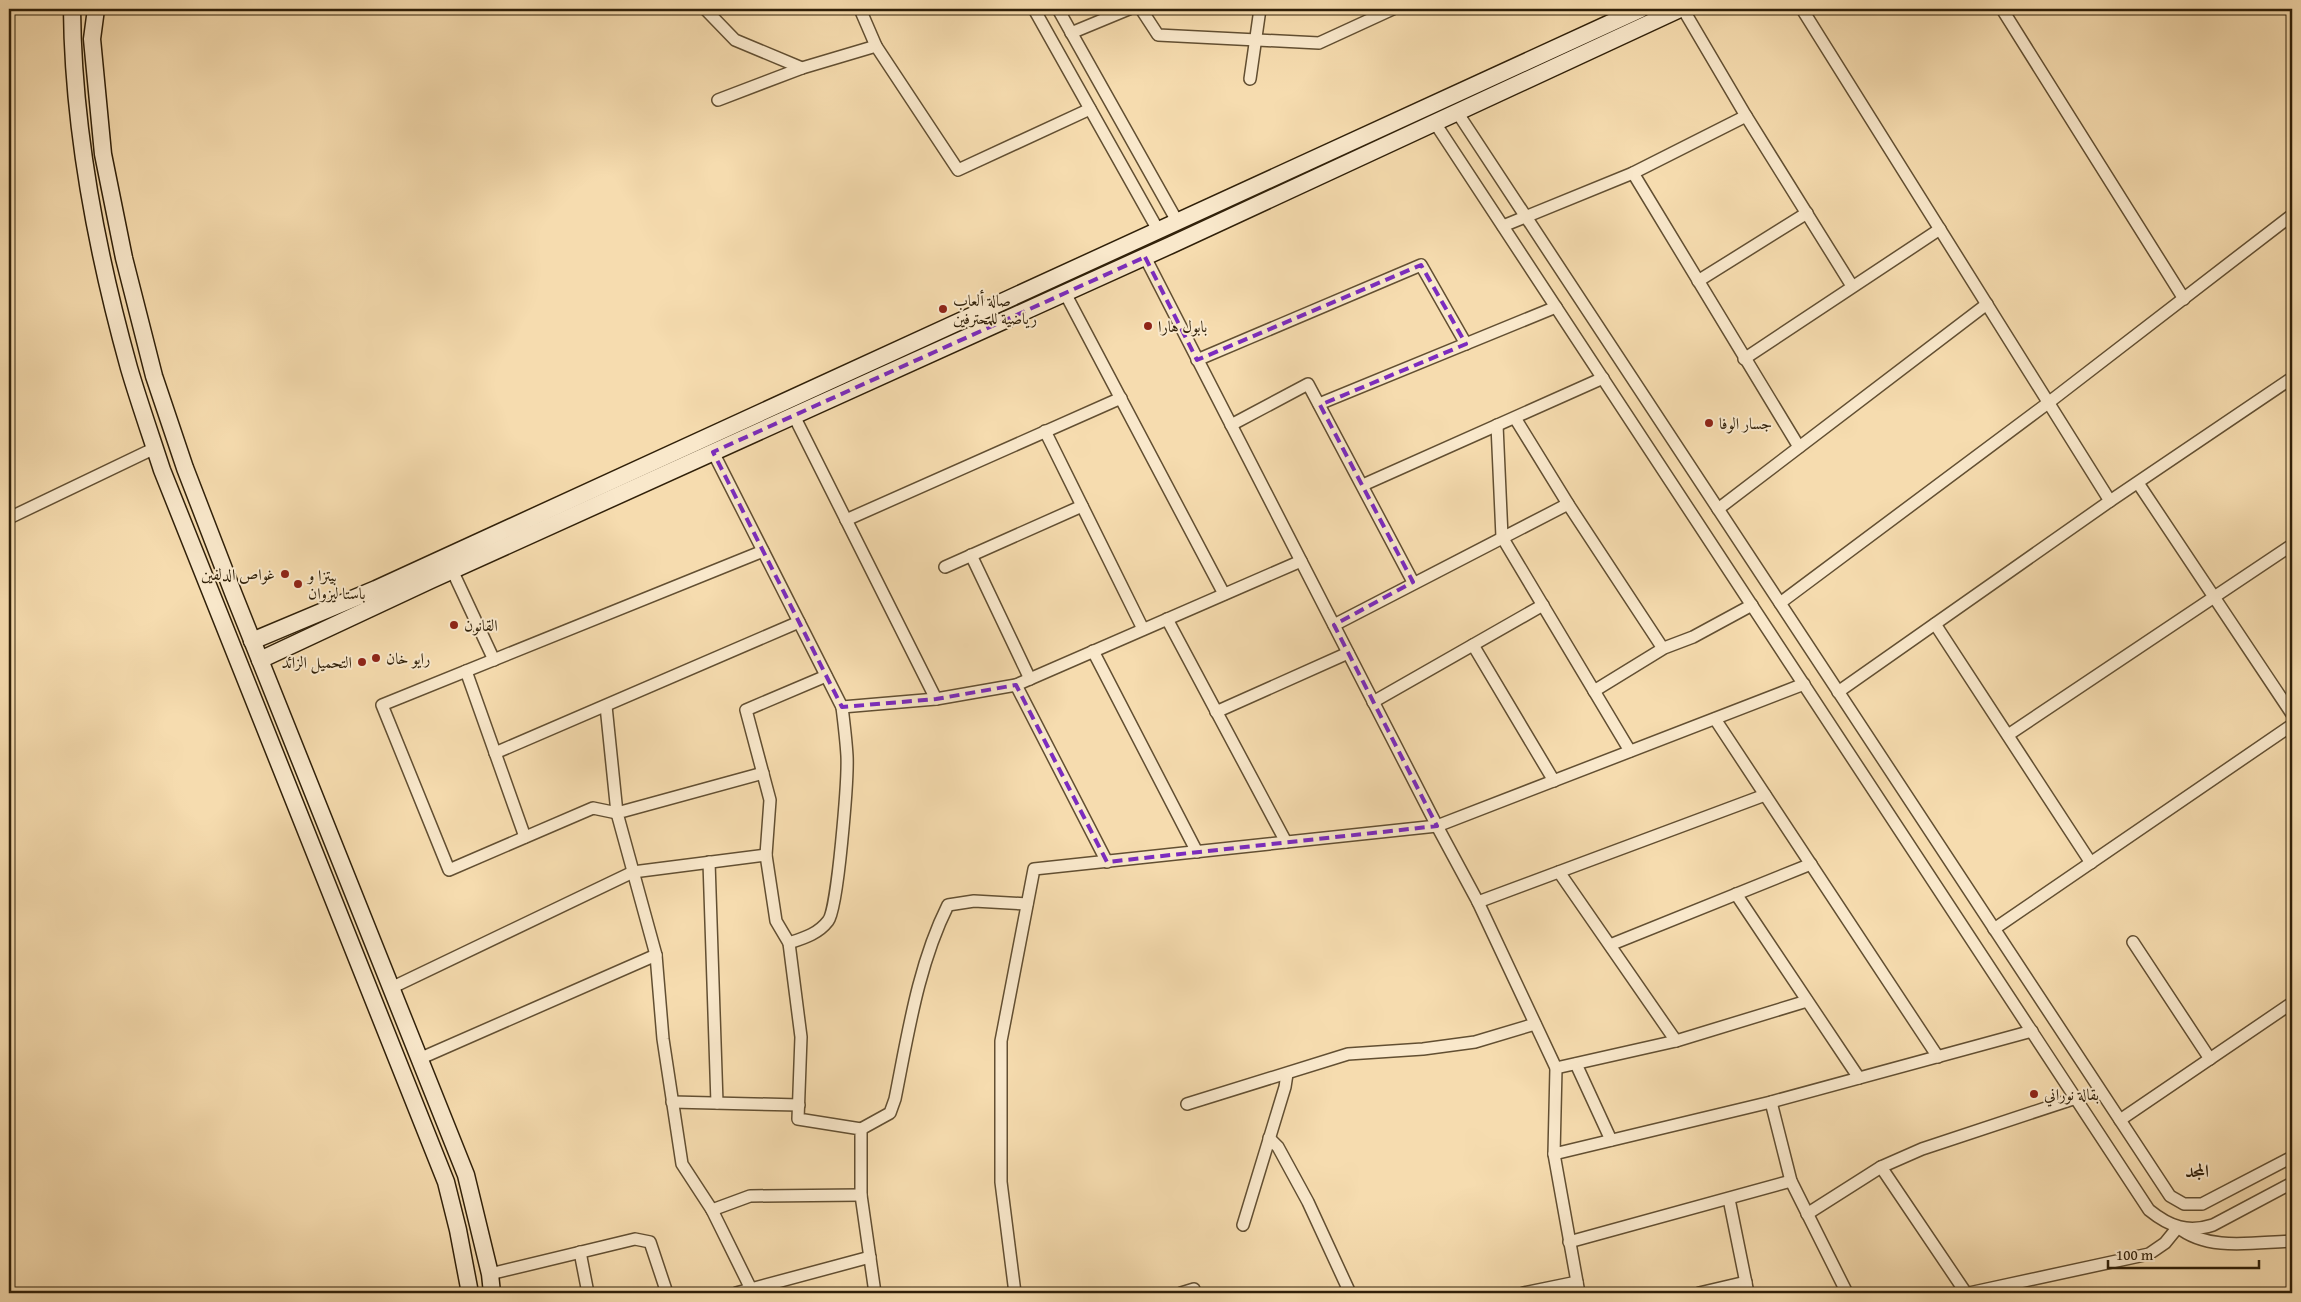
<svg xmlns="http://www.w3.org/2000/svg" width="2301" height="1302" viewBox="0 0 2301 1302" font-family="'Gentium Book Plus',Amiri,serif">
<style>
.lines{fill:none;stroke-linecap:round;stroke-linejoin:round}
.street-casing{stroke:#624f32;stroke-width:14}
.secondary-casing{stroke:#302009;stroke-width:19}
.street{stroke:#f9e8cb;stroke-width:11}
.secondary{stroke:#f9e8cb;stroke-width:16}
.marked{fill:none;stroke:#7b2cbf;stroke-width:4;stroke-dasharray:10 6;stroke-linejoin:round}
.poi-dot{fill:#8f2418;stroke:#f9e8cb;stroke-width:2}
.labels{text-anchor:middle;dominant-baseline:central;stroke-width:4;stroke-linejoin:round;paint-order:stroke}
.poi-label{font-size:16px;fill:#302009;stroke:#f9e8cb;text-anchor:start}
.neighbourhood-label{font-size:18px;font-weight:bold;fill:#302009;stroke:#f9e8cb}
</style>
<rect width="100%" height="100%" fill="#f6dcaf"/>
<filter id="stains"><feTurbulence type="fractalNoise" baseFrequency=".004" numOctaves="4"/><feColorMatrix values="0 0 0 0 .2 0 0 0 0 .09 0 0 0 0 .02 0 0 0 .5 -.17"/></filter>
<radialGradient id="worn" r=".72"><stop offset=".6" stop-color="#630" stop-opacity="0"/><stop offset="1" stop-color="#630" stop-opacity=".3"/></radialGradient>
<g class="lines">
<g class="street-casing">
<g id="street">
<path d="M705,9L735,40L802,68L876,46L958,170L1090,109"/>
<path d="M860,9L876,46"/>
<path d="M1034,9L1158,230"/>
<path d="M1058,9L1177,221"/>
<path d="M1141,9L1158,35L1319,43L1393,9"/>
<path d="M1683,9L1746,116L1852,286"/>
<path d="M1802,9L2110,501"/>
<path d="M2002,9L2184,299"/>
<path d="M1071,33L1129,9"/>
<path d="M1250,79L1260,9"/>
<path d="M718,100L802,68"/>
<path d="M1457,112L2170,1196L2184,1204H2202L2292,1157"/>
<path d="M1435,123L2149,1210C2170,1227 2188,1233 2213,1225L2292,1183"/>
<path d="M1633,173L1799,447"/>
<path d="M1503,226L1633,173L1746,116"/>
<path d="M1145,257L1437,826L1478,902L1556,1068L1554,1154L1771,1102L2032,1031"/>
<path d="M1698,281L1807,213"/>
<path d="M1065,293L1224,594"/>
<path d="M1744,359L1940,229"/>
<path d="M1197,360L1421,265L1466,344"/>
<path d="M1319,404L1556,307"/>
<path d="M794,416L936,699"/>
<path d="M1515,418L1568,504"/>
<path d="M1231,425L1308,384L1413,582"/>
<path d="M1497,425L1502,537L1630,751"/>
<path d="M1045,431L1143,629"/>
<path d="M713,452L842,707L936,699L1016,685L1301,561"/>
<path d="M2138,483L2292,714"/>
<path d="M1363,485L1603,378"/>
<path d="M1718,509L1987,304"/>
<path d="M9,518L155,448"/>
<path d="M846,520L1121,398"/>
<path d="M971,555L1030,679"/>
<path d="M945,567L1082,506"/>
<path d="M452,570L494,660"/>
<path d="M1780,603L2048,403L2292,215"/>
<path d="M1167,619L1286,842"/>
<path d="M1935,624L2091,863"/>
<path d="M1334,625L1568,504L1660,644"/>
<path d="M1473,645L1554,781"/>
<path d="M1093,651L1197,852"/>
<path d="M466,671L525,837"/>
<path d="M826,676L746,710L770,800L766,855L776,921L789,943L801,1037L798,1119L861,1129V1195L875,1293"/>
<path d="M1016,685L1107,862"/>
<path d="M1594,691L1664,648L1693,637L1752,605"/>
<path d="M1838,692L2110,501L2292,378"/>
<path d="M1373,702L1543,605"/>
<path d="M606,706L617,813L593,808L449,870L382,705L763,551"/>
<path d="M1216,712L1348,653"/>
<path d="M1715,719L1938,1057"/>
<path d="M2008,735L2292,545"/>
<path d="M495,753L799,622"/>
<path d="M709,862L717,1103"/>
<path d="M1559,872L1676,1041L1807,1001"/>
<path d="M1736,894L1859,1078"/>
<path d="M1478,902L1765,795"/>
<path d="M1994,929L2292,725"/>
<path d="M2133,942L2210,1059"/>
<path d="M789,943C804,938 818,934 828,921C838,909 848,778 847,756C846,739 844,723 842,707"/>
<path d="M1610,945L1811,864"/>
<path d="M391,988L633,872L766,855"/>
<path d="M419,1059L656,955"/>
<path d="M1576,1064L1611,1140"/>
<path d="M1556,1068L1676,1041"/>
<path d="M672,1102L799,1105"/>
<path d="M1771,1102L1791,1181L1847,1293"/>
<path d="M1187,1104L1348,1054L1423,1049L1475,1042L1535,1024"/>
<path d="M2120,1120L2292,1003"/>
<path d="M861,1129L890,1113L895,1099C908,1034 918,965 948,905L974,901L1027,904"/>
<path d="M1269,1138L1278,1147L1308,1202L1350,1293"/>
<path d="M1554,1154L1579,1293"/>
<path d="M1881,1167L1966,1293"/>
<path d="M1729,1199L1748,1293"/>
<path d="M712,1210L750,1196L861,1195"/>
<path d="M1807,1214L1881,1167L1922,1149L2076,1098"/>
<path d="M1243,1225L1285,1087L1287,1074"/>
<path d="M1569,1242L1791,1181"/>
<path d="M580,1252L588,1293"/>
<path d="M490,1274L635,1239L650,1242L667,1293"/>
<path d="M736,1293L870,1257"/>
<path d="M753,1293L712,1210L682,1164L663,1039L656,955L617,813L763,773"/>
<path d="M1015,1293L1001,1182V1041L1034,869L1437,826L1804,684"/>
<path d="M1181,1293L1194,1289"/>
<path d="M1523,1293L1577,1282"/>
<path d="M1699,1293L1746,1282"/>
<path d="M1969,1293L2149,1254L2165,1243L2178,1227C2208,1252 2256,1242 2292,1241"/>
</g>
</g>
<g class="secondary-casing">
<g id="secondary">
<path d="M72,9C73,129 97,253 129,368C139,402 151,436 162,470L446,1182L458,1230L470,1293"/>
<path d="M96,9L92,39L103,154L124,258L154,376L185,468L234,595L466,1175L490,1274L492,1293"/>
<path d="M252,641L376,589L1641,9"/>
<path d="M260,660L431,580L1171,245L1680,9"/>
</g>
</g>
<use href="#street" class="street"/>
<use href="#secondary" class="secondary"/>
</g>
<path class="marked" d="M1145,257L1197,360L1421,265L1466,344L1320,405L1413,582L1334,625L1437,826L1107,862L1016,685L936,699L842,707L713,452Z"/>
<g class="poi-dot">
<circle cx="943" cy="309" r="5"/>
<circle cx="1148" cy="326" r="5"/>
<circle cx="1709" cy="423" r="5"/>
<circle cx="285" cy="574" r="5"/>
<circle cx="298" cy="584" r="5"/>
<circle cx="454" cy="625" r="5"/>
<circle cx="376" cy="658" r="5"/>
<circle cx="362" cy="662" r="5"/>
<circle cx="2034" cy="1094" r="5"/>
</g>
<g class="labels">
<g class="poi-label">
<text x="953" y="300">صالة ألعاب<tspan x="953" dy="18">رياضية للمحترفين</tspan></text>
<text x="1158" y="326">بابول هارا</text>
<text x="1719" y="423">جسار الوفا</text>
<text x="275" y="574" text-anchor="end">غواص الدلفين</text>
<text x="308" y="575">بيتزا و<tspan x="308" dy="18">باستا ليزوان</tspan></text>
<text x="464" y="625">القانون</text>
<text x="386" y="658">رايو خان</text>
<text x="352" y="662" text-anchor="end">التحميل الزائد</text>
<text x="2044" y="1094">بقالة نوراني</text>
</g>
<g class="neighbourhood-label">
<text x="2197" y="1170">المجد</text>
</g>
</g>
<rect width="2301" height="1302" fill="none" stroke="#f6dcaf" stroke-width="30"/>
<rect x="10" y="10" width="2281" height="1282" fill="none" stroke="#302009" stroke-width="2.5"/>
<rect x="15" y="15" width="2271" height="1272" fill="none" stroke="#302009"/>
<path d="M2108 1260v8h151v-8" fill="none" stroke="#302009" stroke-width="2.5"/>
<text x="2116" y="1260" font-size="15" fill="#302009" stroke="#f9e8cb" stroke-width="4" paint-order="stroke">100 m</text>
<rect width="100%" height="100%" filter="url(#stains)"/>
<rect width="100%" height="100%" fill="url(#worn)"/>
</svg>
